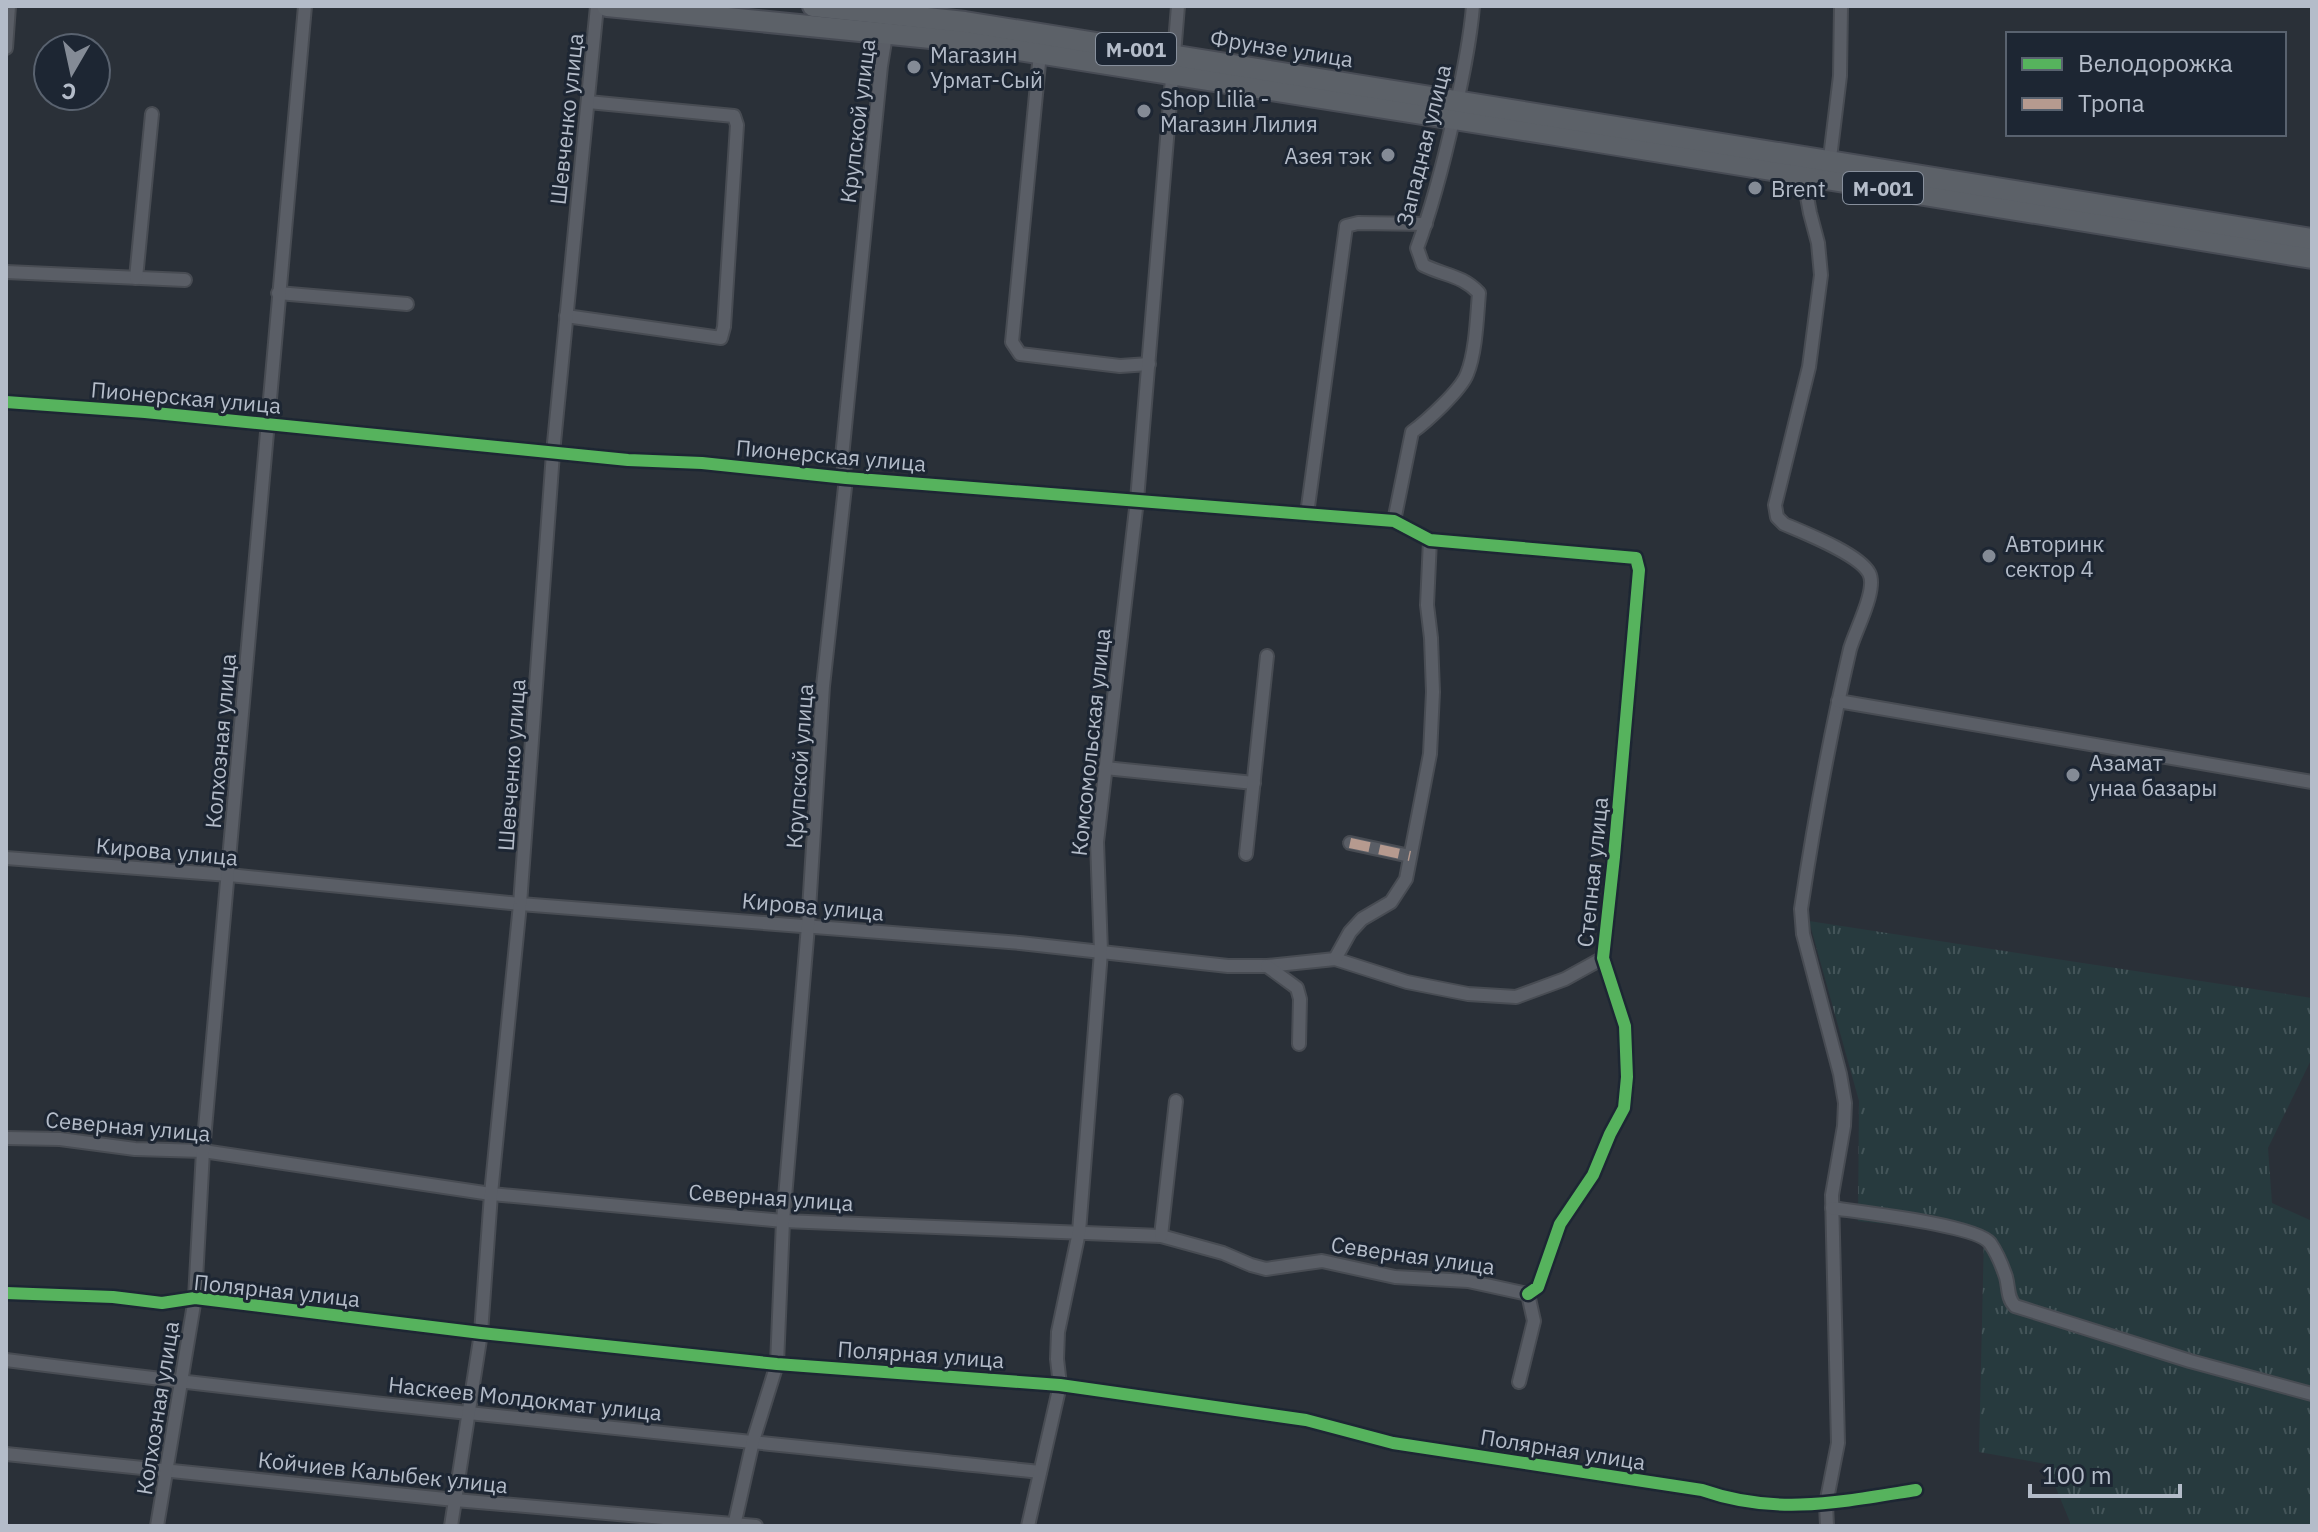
<svg xmlns="http://www.w3.org/2000/svg" width="2318" height="1532" viewBox="0 0 2318 1532" font-family="'IBM Plex Sans',sans-serif">
<style>
.grass{fill:url(#grass-tufts)}
.lines{fill:none;stroke-linecap:round;stroke-linejoin:round}
.street-casing{stroke:#484c53;stroke-width:16}
.primary-casing{stroke:#484c55;stroke-width:24}
.street{stroke:#5a5e66;stroke-width:12}
.primary{stroke:#5c6168;stroke-width:20}
.quiet{stroke:#b69a8f;stroke-width:10;stroke-dasharray:20 10;stroke-linecap:butt}
.cycleway-casing{stroke:#1d2633;stroke-width:17}
.cycleway{stroke:#56b35d;stroke-width:12}
.poi-dot{fill:#848b96;stroke:#1d2633;stroke-width:3}
.labels{text-anchor:middle;dominant-baseline:central;stroke-width:6;stroke-linejoin:round;paint-order:stroke}
.shield{fill:#1d2633;stroke:#878f9c;stroke-width:2}
.shield-label{font-size:20px;font-weight:bold;fill:#b4bcc9}
.street-label{font-size:22px;fill:#b4bcc9;stroke:#1d2633}
.poi-label{font-size:22px;fill:#b4bcc9;stroke:#1d2633;text-anchor:start}
</style>
<defs>
<pattern id="grass-tufts" width="24" height="20" patternUnits="userSpaceOnUse" patternTransform="scale(2)"><rect width="24" height="20" fill="#273a3e"/><path d="M3 7l-1-3M5 7V3M7 7l1-3M15 17l-1-3M17 17v-4M19 17l1-3" fill="none" stroke="#445559"/></pattern>
</defs>
<rect width="100%" height="100%" fill="#2a3038"/>
<path class="grass" d="M1809,921L2312,998V1058L2268,1148L2272,1203L2312,1221V1526H2070V1522L2046,1464L1979,1452L1984,1234L1858,1221L1859,1101Z"/>
<g class="lines">
<g class="street-casing">
<g id="street">
<path d="M6,48L9,6"/>
<path d="M1040,53L1012,342L1020,354L1120,366L1149,364"/>
<path d="M1829,166L1840,76L1841,6"/>
<path d="M1803,175L1810,213L1818,243L1821,275L1809,367L1775,505L1777,517L1784,524C1805,533 1859,554 1869,573C1878,589 1855,631 1850,649C1830,735 1814,822 1801,909L1803,934L1840,1074L1845,1103L1844,1126L1832,1195L1838,1443L1826,1504L1827,1526"/>
<path d="M6,272L185,280"/>
<path d="M136,278L152,114"/>
<path d="M278,293L407,304"/>
<path d="M566,316L721,338L724,327L737,125L734,116L588,102"/>
<path d="M6,402L145,412L628,460L702,463L846,478L1394,521L1430,540L1636,558L1639,570L1614,857L1603,958L1625,1026L1627,1077L1624,1108L1610,1134L1593,1175L1560,1224L1538,1287L1528,1294"/>
<path d="M1307,514L1346,226L1358,223L1426,224"/>
<path d="M1394,521L1412,432C1426,422 1461,390 1467,374C1476,352 1477,316 1479,293C1462,275 1445,276 1423,265L1417,248C1433,205 1444,161 1454,116C1462,80 1470,43 1473,6"/>
<path d="M1838,701L2312,782"/>
<path d="M1105,768L1254,783"/>
<path d="M1350,843L1410,856"/>
<path d="M1246,854L1267,656"/>
<path d="M6,858L229,875L520,904L1020,943L1228,966H1267L1335,959L1407,982L1468,994L1516,997L1565,979L1603,958"/>
<path d="M1335,959L1350,932L1362,919L1391,902L1406,879L1430,754L1433,692L1431,638L1427,605L1430,540"/>
<path d="M1267,966L1297,988L1300,999L1299,1044"/>
<path d="M6,1138L60,1139L135,1149L203,1151L491,1194L783,1221L1161,1236L1223,1253L1251,1265L1266,1269L1322,1261L1395,1277L1468,1281L1528,1294"/>
<path d="M1832,1208C1859,1212 1976,1225 1990,1243C1997,1253 2002,1265 2006,1277C2009,1288 2007,1298 2015,1306L2190,1361L2312,1394"/>
<path d="M1161,1236L1176,1101"/>
<path d="M6,1293L113,1297L162,1303L195,1298L481,1333L777,1364L1060,1385L1306,1420L1393,1443L1702,1490C1776,1516 1841,1502 1916,1490"/>
<path d="M6,1360C350,1404 695,1435 1040,1472"/>
<path d="M1519,1382L1534,1321L1528,1294"/>
<path d="M6,1454L455,1500L756,1526"/>
<path d="M157,1526L195,1298L203,1151L305,6"/>
<path d="M451,1526L481,1333L491,1194L520,904L553,453L597,6"/>
<path d="M734,1526L753,1441L777,1364L783,1221L808,926L823,686L846,478L842,457L881,66L887,29"/>
<path d="M1028,1526L1060,1385L1057,1359L1058,1332L1079,1232L1101,952L1097,842L1137,500L1178,6"/>
</g>
</g>
<g class="primary-casing">
<g id="primary">
<path d="M607,6L961,41L1562,136L2312,258"/>
<path d="M813,6L965,22L2312,239"/>
</g>
</g>
<use href="#street" class="street"/>
<use href="#primary" class="primary"/>
<path class="quiet" d="M1350,843L1410,856"/>
<g class="cycleway-casing">
<g id="cycleway">
<path d="M6,402L145,412L628,460L702,463L846,478L1394,521L1430,540L1636,558L1639,570L1614,857L1603,958L1625,1026L1627,1077L1624,1108L1610,1134L1593,1175L1560,1224L1538,1287L1528,1294"/>
<path d="M6,1293L113,1297L162,1303L195,1298L481,1333L777,1364L1060,1385L1306,1420L1393,1443L1702,1490C1776,1516 1841,1502 1916,1490"/>
</g>
</g>
<use href="#cycleway" class="cycleway"/>
</g>
<g class="poi-dot">
<circle cx="914" cy="67" r="8"/>
<circle cx="1144" cy="111" r="8"/>
<circle cx="1388" cy="155" r="8"/>
<circle cx="1755" cy="188" r="8"/>
<circle cx="1989" cy="556" r="8"/>
<circle cx="2073" cy="775" r="8"/>
</g>
<g class="labels">
<g class="shield">
<rect x="1096" y="33" width="80" height="32" rx="6"/>
<rect x="1843" y="172" width="80" height="32" rx="6"/>
</g>
<g class="shield-label">
<text x="1136" y="49">M-001</text>
<text x="1883" y="188">M-001</text>
</g>
<g class="street-label">
<text transform="translate(1282 48) rotate(9)">Фрунзе улица</text>
<text transform="translate(566 119) rotate(-84)">Шевченко улица</text>
<text transform="translate(857 121) rotate(-83)">Крупской улица</text>
<text transform="translate(1423 145) rotate(-76)">Западная улица</text>
<text transform="translate(186 397) rotate(5)">Пионерская улица</text>
<text transform="translate(831 455) rotate(5)">Пионерская улица</text>
<text transform="translate(220 741) rotate(-85)">Колхозная улица</text>
<text transform="translate(1090 742) rotate(-84)">Комсомольская улица</text>
<text transform="translate(511 765) rotate(-86)">Шевченко улица</text>
<text transform="translate(799 766) rotate(-86)">Крупской улица</text>
<text transform="translate(167 851) rotate(5)">Кирова улица</text>
<text transform="translate(1592 872) rotate(-84)">Степная улица</text>
<text transform="translate(813 906) rotate(5)">Кирова улица</text>
<text transform="translate(128 1126) rotate(5)">Северная улица</text>
<text transform="translate(771 1197) rotate(4)">Северная улица</text>
<text transform="translate(1413 1255) rotate(8)">Северная улица</text>
<text transform="translate(277 1290) rotate(6)">Полярная улица</text>
<text transform="translate(921 1354) rotate(4)">Полярная улица</text>
<text transform="translate(525 1398) rotate(6)">Наскеев Молдокмат улица</text>
<text transform="translate(157 1408) rotate(-81)">Колхозная улица</text>
<text transform="translate(1563 1449) rotate(9)">Полярная улица</text>
<text transform="translate(383 1472) rotate(6)">Койчиев Калыбек улица</text>
</g>
<g class="poi-label">
<text x="930" y="54">Магазин<tspan x="930" dy="25">Урмат-Сый</tspan></text>
<text x="1160" y="98">Shop Lilia -<tspan x="1160" dy="25">Магазин Лилия</tspan></text>
<text x="1372" y="155" text-anchor="end">Азея тэк</text>
<text x="1771" y="188">Brent</text>
<text x="2005" y="543">Авторинк<tspan x="2005" dy="25">сектор 4</tspan></text>
<text x="2089" y="762">Азамат<tspan x="2089" dy="25">унаа базары</tspan></text>
</g>
</g>
<rect width="2318" height="1532" fill="none" stroke="#b4bcc9" stroke-width="16"/>
<rect x="2006" y="32" width="280" height="104" fill="#1d2633" stroke="#59626f" stroke-width="2"/>
<rect x="2022" y="58" width="40" height="12" fill="#56b35d" stroke="#59626f" stroke-width="2"/>
<text x="2078" y="72" font-size="24" fill="#b4bcc9">Велодорожка</text>
<rect x="2022" y="98" width="40" height="12" fill="#b69a8f" stroke="#59626f" stroke-width="2"/>
<text x="2078" y="112" font-size="24" fill="#b4bcc9">Тропа</text>
<g transform="translate(72 72) rotate(189)"><circle r="38" fill="#1d2633" stroke="#59626f" stroke-width="2"/>
<path d="M0-6L14 30L0 20L-14 30Z" fill="#848b96"/>
<text y="-12" font-size="22" font-weight="bold" text-anchor="middle" fill="#b4bcc9">С</text>
</g>
<path d="M2030 1484v12h150v-12" fill="none" stroke="#b4bcc9" stroke-width="4"/>
<text x="2042" y="1484" font-size="24" fill="#b4bcc9" stroke="#1d2633" stroke-width="6" paint-order="stroke">100 m</text>
</svg>
